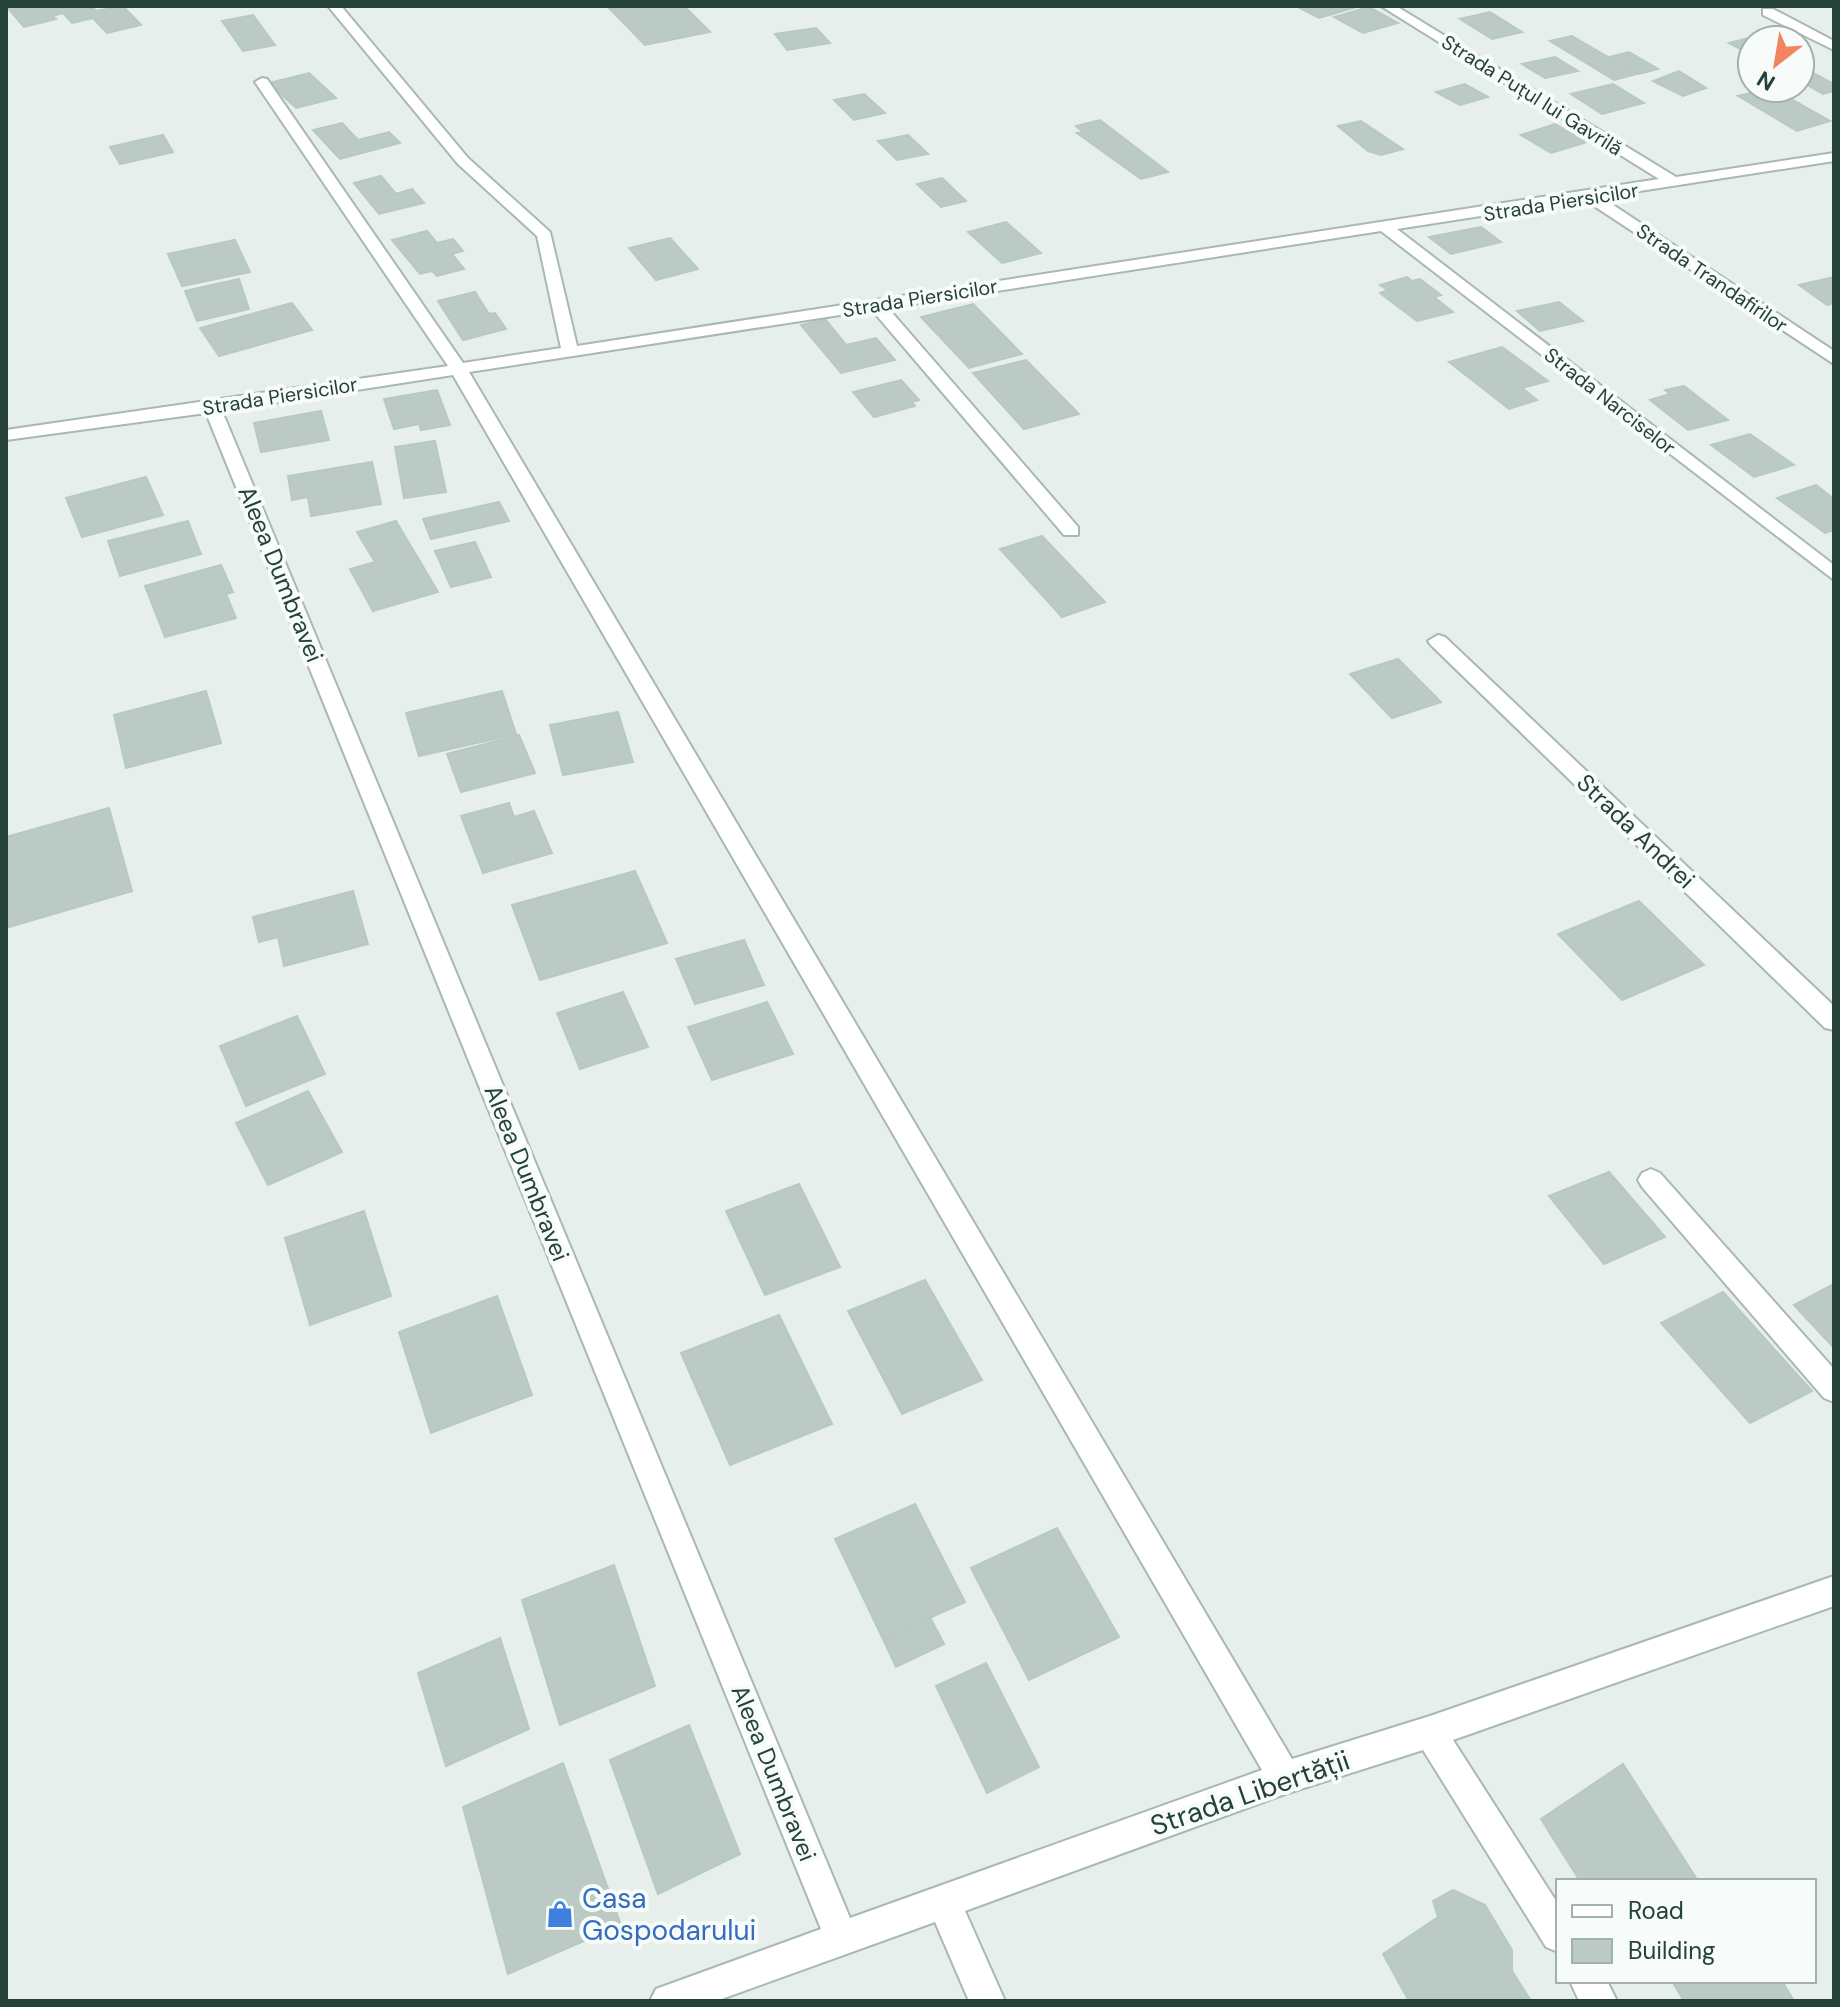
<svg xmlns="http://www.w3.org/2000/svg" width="1840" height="2007" viewBox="0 0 1840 2007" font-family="'DM Sans',sans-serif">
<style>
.building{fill:#bbcac4;stroke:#b8c9c2;stroke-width:2}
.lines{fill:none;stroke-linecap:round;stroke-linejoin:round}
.street-casing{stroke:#a8b8b2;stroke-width:4}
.street{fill:#fff;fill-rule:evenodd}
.labels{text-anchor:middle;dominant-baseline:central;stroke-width:8;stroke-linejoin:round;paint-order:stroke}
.far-street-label{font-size:20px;fill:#24423a;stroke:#f7fbf9}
.street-label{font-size:24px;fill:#24423a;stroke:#f7fbf9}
.near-street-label{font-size:28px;fill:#24423a;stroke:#f7fbf9}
.near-shop-label{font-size:28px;fill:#366cbe;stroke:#f7fbf9;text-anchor:start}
</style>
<rect width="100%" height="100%" fill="#e6efeb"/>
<g class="building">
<path d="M6,6H91L96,11L123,6L141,25L107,33L93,18L72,23L63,13L52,16L56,19L24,27Z"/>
<path d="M607,6H684L710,32L645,45Z"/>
<path d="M1296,6H1348L1353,8L1319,18Z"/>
<path d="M1369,7L1398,23L1363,33L1334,17Z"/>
<path d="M1490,12L1522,32L1492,39L1460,19Z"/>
<path d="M253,15L275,45L243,51L222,21Z"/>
<path d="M816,28L830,43L787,50L775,34Z"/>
<path d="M1572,36L1637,74L1614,80L1550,41Z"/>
<path d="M1748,38L1752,40V55L1729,43Z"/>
<path d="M1629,52L1658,69L1639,74L1609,57Z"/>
<path d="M1555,57L1578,71L1545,78L1522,64Z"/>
<path d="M1800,66L1834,84V91L1823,94L1800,81Z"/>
<path d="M1679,71L1706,88L1683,96L1653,81Z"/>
<path d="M309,73L336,98L296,108L269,83Z"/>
<path d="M1465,84L1488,97L1460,105L1436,92Z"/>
<path d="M1613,84L1644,103L1602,114L1571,94Z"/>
<path d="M1767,89L1782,94L1830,121L1797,131L1738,96Z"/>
<path d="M864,94L885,113L854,120L834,100Z"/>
<path d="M1100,120L1168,172L1141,179L1077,133L1083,132L1076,126Z"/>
<path d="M1361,121L1403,149L1381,155L1368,151L1338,126Z"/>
<path d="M342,123L358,140L389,132L400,143L340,159L313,130Z"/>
<path d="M1555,124L1587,142L1551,153L1521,135Z"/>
<path d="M163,135L173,152L120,164L110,147Z"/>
<path d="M908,135L928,154L897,160L878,141Z"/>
<path d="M381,176L396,194L412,189L424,203L379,214L354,183Z"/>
<path d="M942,178L966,201L941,207L917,184Z"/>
<path d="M1006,222L1041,253L1002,263L968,232Z"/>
<path d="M1481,227L1501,242L1451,254L1429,237Z"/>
<path d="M427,231L437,243L453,239L463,251L452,254L464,269L437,276L432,271L420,274L392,240Z"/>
<path d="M670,238L698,269L656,280L629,248Z"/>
<path d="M235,240L250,272L182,286L168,254Z"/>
<path d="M1407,277L1412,281L1420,279L1441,295L1434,297L1453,312L1417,321L1380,293L1388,290L1380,285Z"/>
<path d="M1834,277V303L1827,305L1799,285Z"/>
<path d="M239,279L249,309L197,321L185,291Z"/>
<path d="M475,292L489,314L495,313L506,329L463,340L438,301Z"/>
<path d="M1559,302L1583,321L1540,331L1517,311Z"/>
<path d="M292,303L312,330L219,356L200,328Z"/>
<path d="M973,304L1022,354L969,368L921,317Z"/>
<path d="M825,319L846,345L876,338L895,360L841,373L801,325Z"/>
<path d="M1502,347L1548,381L1522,388L1537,400L1509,409L1449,362Z"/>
<path d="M1026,360L1079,414L1024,429L973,373Z"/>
<path d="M901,380L919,400L912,402L915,406L874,417L853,392Z"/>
<path d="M1684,386L1728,420L1688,430L1650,400L1670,394L1665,390Z"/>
<path d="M437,390L450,425L421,430L419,424L394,429L384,399Z"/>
<path d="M321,411L329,440L261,452L254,423Z"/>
<path d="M1750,434L1794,465L1754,477L1711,445Z"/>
<path d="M435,441L446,492L404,498L395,447Z"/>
<path d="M372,462L381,504L311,516L308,497L292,500L288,476Z"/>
<path d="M146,477L163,515L82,537L66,498Z"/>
<path d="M1816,485L1834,499V530L1825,533L1777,498Z"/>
<path d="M499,502L509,521L431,539L423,519Z"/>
<path d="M188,521L201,554L120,576L108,541Z"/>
<path d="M396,521L438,592L373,611L350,569L375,562L357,532Z"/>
<path d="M1042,536L1105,602L1062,617L1000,549Z"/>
<path d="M475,542L491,577L451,587L435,551Z"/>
<path d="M221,565L233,592L226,594L236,618L165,637L145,586Z"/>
<path d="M1398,659L1441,702L1392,718L1350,674Z"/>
<path d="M206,691L221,743L126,768L114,715Z"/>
<path d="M502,691L516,734L419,756L406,713Z"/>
<path d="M618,712L633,762L563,775L550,725Z"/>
<path d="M519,735L535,773L461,792L447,754Z"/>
<path d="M509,803L514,817L534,811L552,853L483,873L461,816Z"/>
<path d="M109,808L132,891L6,928V837Z"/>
<path d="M635,871L667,943L540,980L512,905Z"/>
<path d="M353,891L368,944L284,966L278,937L259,942L253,917Z"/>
<path d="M1639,901L1704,965L1622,1000L1558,934Z"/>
<path d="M744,940L764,985L695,1004L676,959Z"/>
<path d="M623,992L648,1047L580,1069L557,1013Z"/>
<path d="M767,1002L793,1054L712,1080L688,1027Z"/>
<path d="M297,1016L325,1074L246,1106L220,1046Z"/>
<path d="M308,1091L342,1152L268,1185L236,1123Z"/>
<path d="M1609,1172L1665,1237L1604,1264L1549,1196Z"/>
<path d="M799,1184L840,1267L765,1295L726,1211Z"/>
<path d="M364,1211L391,1296L310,1325L285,1238Z"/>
<path d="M925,1280L982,1380L902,1414L848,1311Z"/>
<path d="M1834,1284V1348L1794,1305Z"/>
<path d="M1723,1292L1812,1391L1750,1423L1661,1323Z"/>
<path d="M497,1296L532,1395L431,1433L399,1332Z"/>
<path d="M779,1315L832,1424L730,1465L681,1353Z"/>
<path d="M915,1504L965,1602L883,1639L835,1539Z"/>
<path d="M1057,1528L1119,1637L1029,1680L971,1568Z"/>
<path d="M614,1565L655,1686L560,1725L522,1600Z"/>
<path d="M930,1617L944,1644L896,1667L883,1639Z"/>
<path d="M500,1638L529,1729L446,1766L418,1673Z"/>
<path d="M986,1663L1039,1767L987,1793L936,1686Z"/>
<path d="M689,1725L740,1854L658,1894L610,1760Z"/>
<path d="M563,1763L621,1925L508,1974L463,1807Z"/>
<path d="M1623,1764L1698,1881H1580L1541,1819Z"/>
<path d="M1453,1890L1485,1905L1512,1950V1971L1531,2001H1409L1383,1954L1438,1917L1433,1901Z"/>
<path d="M1672,1981H1782L1794,2001H1684Z"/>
</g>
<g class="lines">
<g class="street-casing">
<g id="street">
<path d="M328,6H341L468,158L550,232L577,346L1659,179L1381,6H1396L1676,177L1834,153V161L1601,197L1834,351V364L1585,200L1397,229L1834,565V580L1381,231L888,308L1078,527V535H1064L872,310L469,372L1292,1759L1430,1716L1834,1576V1606L1453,1740L1558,1904V1952L1546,1947L1423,1750L1285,1794L965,1911L1005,2001H969L935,1922L716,2001H650L656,1989L821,1929L206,413L6,440V430L448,366L255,82L262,78L267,79L463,363L561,348L537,236L458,164ZM453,375L1262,1770L850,1918L222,411Z"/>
<path d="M1763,9H1773L1834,41V50L1763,15Z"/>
<path d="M1438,635L1445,637L1834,1006V1030L1825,1028L1431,645L1428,641Z"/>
<path d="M1651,1169L1660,1173L1834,1369V1402L1824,1398L1642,1187L1638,1180L1642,1173Z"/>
<path d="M1570,1981H1607L1617,2001H1579Z"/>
</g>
</g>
<use href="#street" class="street"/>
</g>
<defs>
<g id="shop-bare" transform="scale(2.16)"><path d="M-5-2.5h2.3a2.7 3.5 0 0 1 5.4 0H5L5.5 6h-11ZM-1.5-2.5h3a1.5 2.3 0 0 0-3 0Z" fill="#3f7fe0" stroke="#f7fbf9" stroke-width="2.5" paint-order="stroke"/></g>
</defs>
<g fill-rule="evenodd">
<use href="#shop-bare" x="560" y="1914"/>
</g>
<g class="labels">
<g class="far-street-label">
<text transform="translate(1532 95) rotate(32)">Strada Puțul lui Gavrilă</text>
<text transform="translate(1561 202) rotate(-9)">Strada Piersicilor</text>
<text transform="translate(1712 278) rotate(34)">Strada Trandafirilor</text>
<text transform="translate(920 298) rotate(-9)">Strada Piersicilor</text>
<text transform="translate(280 396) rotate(-9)">Strada Piersicilor</text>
<text transform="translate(1610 401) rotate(38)">Strada Narciselor</text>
</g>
<g class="street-label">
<text transform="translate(281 574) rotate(68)">Aleea Dumbravei</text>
<text transform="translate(1636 831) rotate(44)">Strada Andrei</text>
<text transform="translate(527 1173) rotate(68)">Aleea Dumbravei</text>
<text transform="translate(774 1773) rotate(68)">Aleea Dumbravei</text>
</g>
<g class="near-street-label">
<text transform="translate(1250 1793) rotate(-19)">Strada Libertății</text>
</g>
<g class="near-shop-label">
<text x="582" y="1898">Casa<tspan x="582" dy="32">Gospodarului</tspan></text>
</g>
</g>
<rect width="1840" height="2007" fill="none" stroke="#24423a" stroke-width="16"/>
<rect x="1556" y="1879" width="260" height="104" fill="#f7fbf9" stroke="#a3b1ad" stroke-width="2"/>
<rect x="1572" y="1905" width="40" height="12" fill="#ffffff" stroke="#a3b1ad" stroke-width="2"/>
<text x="1628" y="1919" font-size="24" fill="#24423a">Road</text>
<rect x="1572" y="1939" width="40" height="24" fill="#bbcac4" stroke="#a3b1ad" stroke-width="2"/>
<text x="1628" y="1959" font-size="24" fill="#24423a">Building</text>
<g transform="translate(1776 64) rotate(211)"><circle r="38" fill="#f7fbf9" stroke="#a3b1ad" stroke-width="2"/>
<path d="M0-6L14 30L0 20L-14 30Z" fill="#f4845f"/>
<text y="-12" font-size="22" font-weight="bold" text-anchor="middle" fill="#24423a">N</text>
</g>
</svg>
